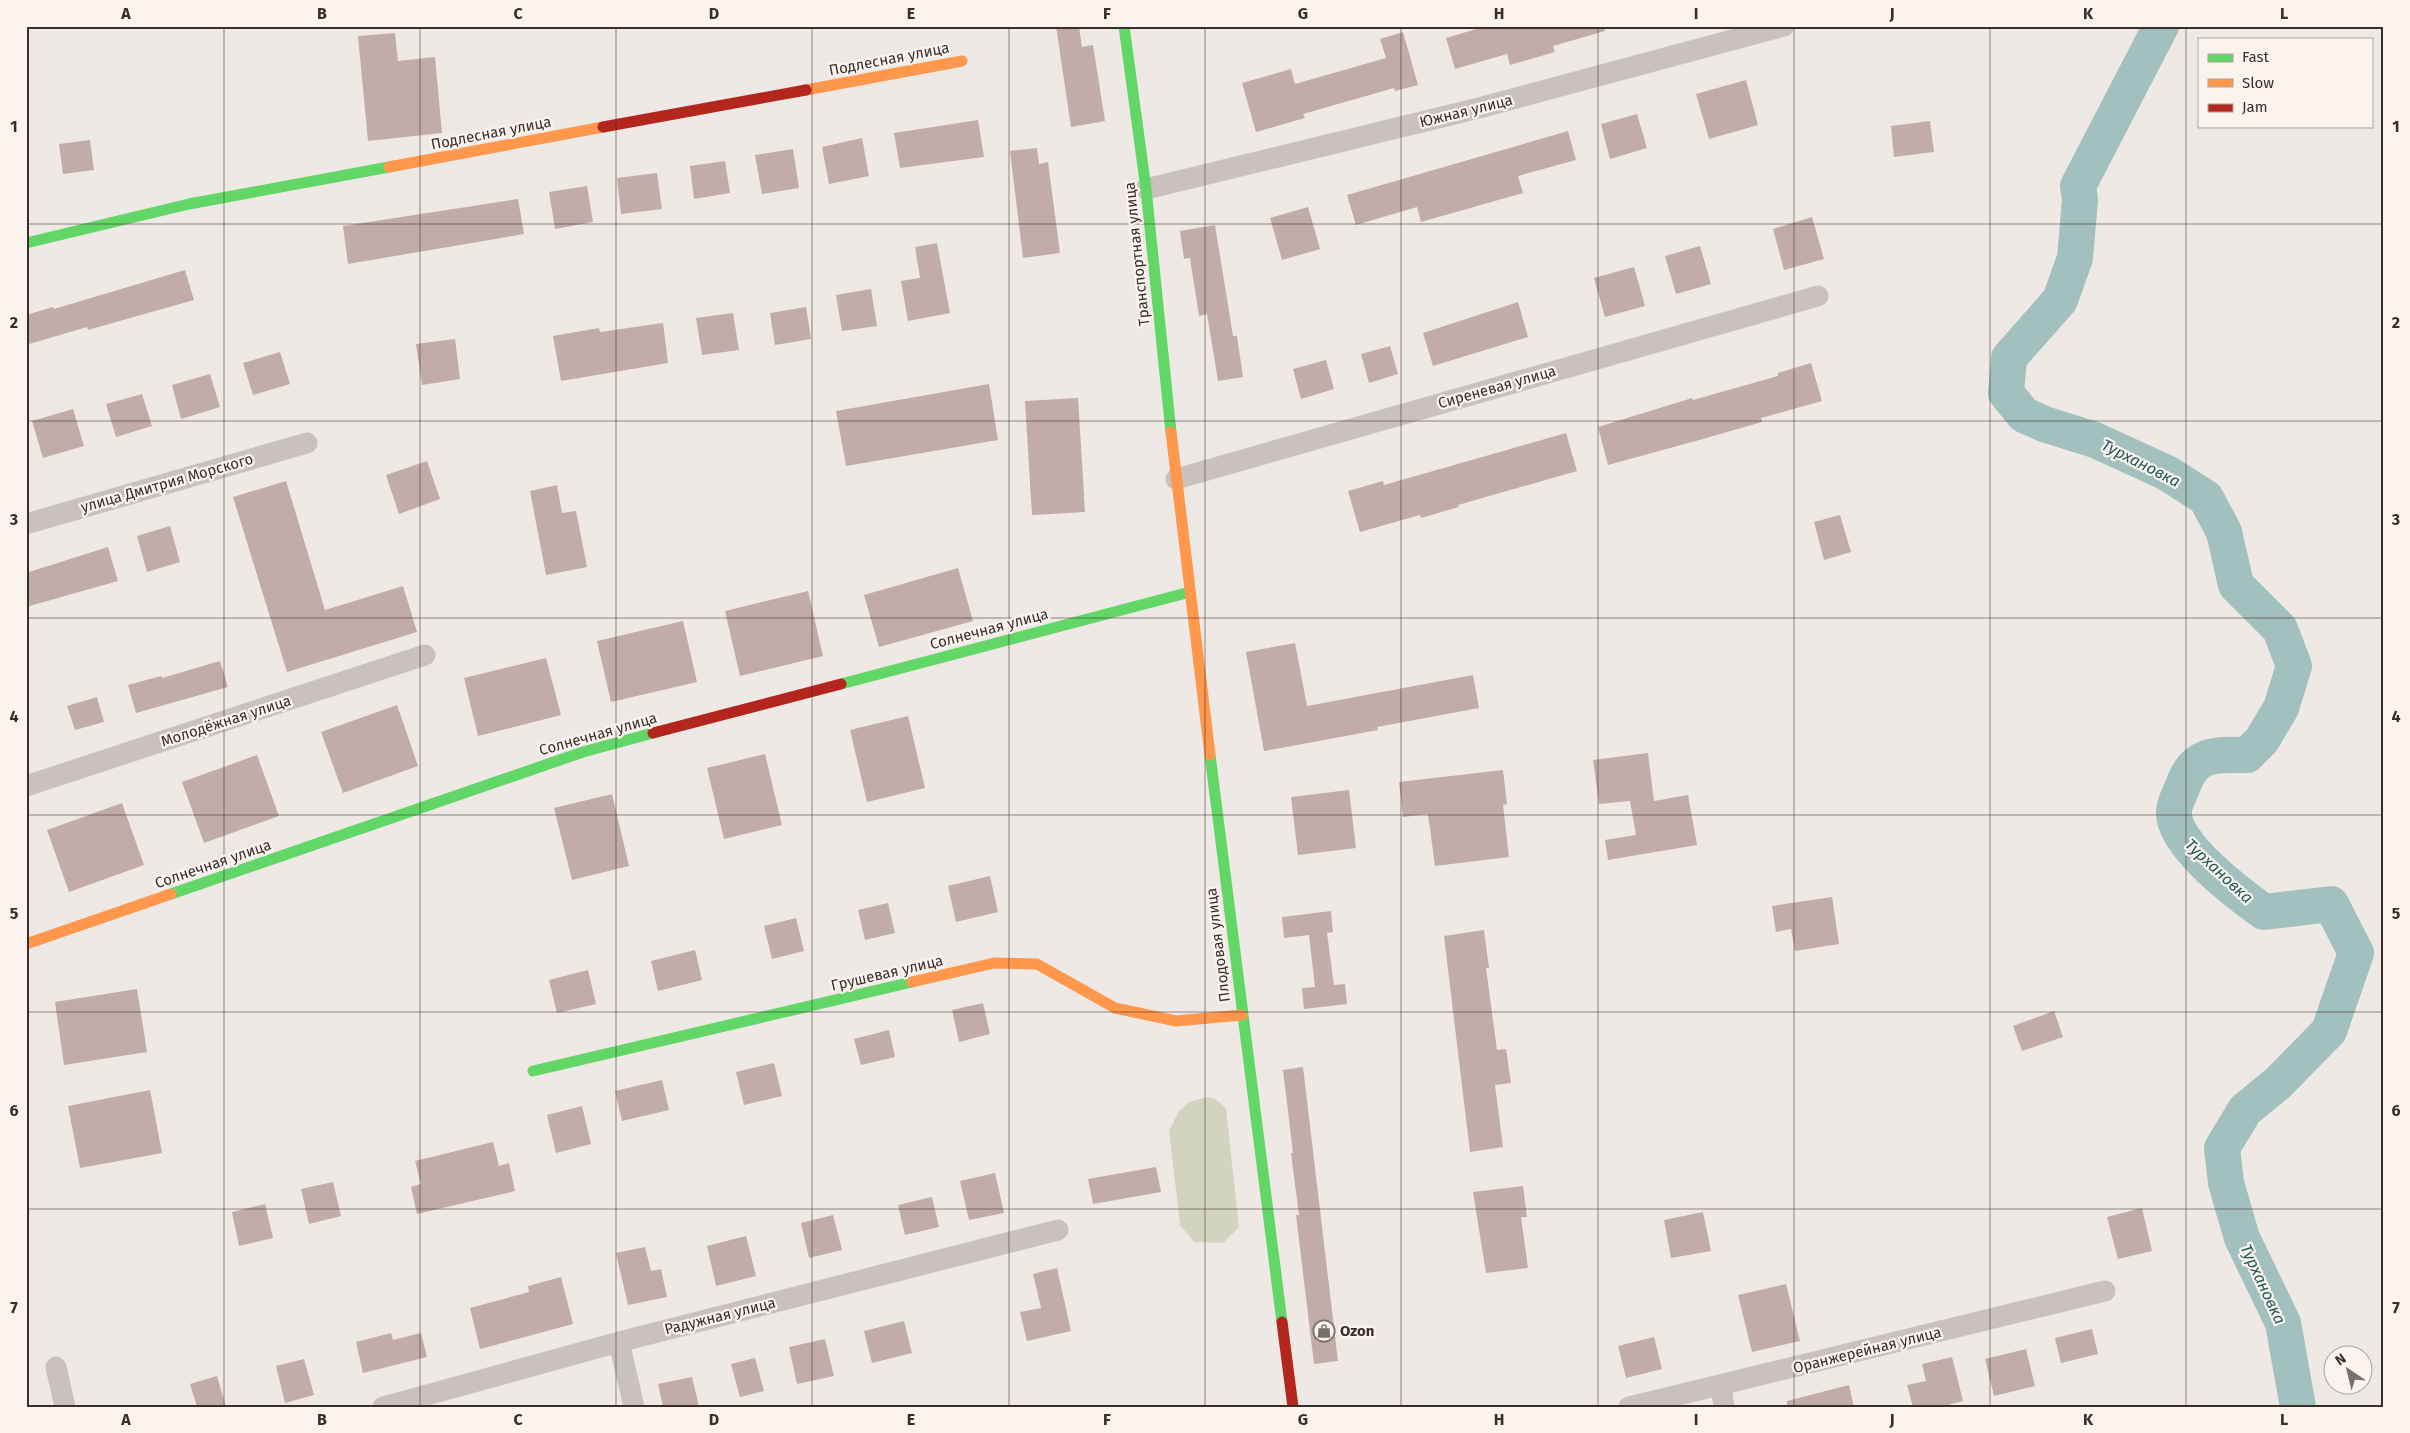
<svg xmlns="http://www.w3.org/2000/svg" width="2410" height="1433" viewBox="0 0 2410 1433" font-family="'Fira Sans',sans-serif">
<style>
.green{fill:#d2d4c0}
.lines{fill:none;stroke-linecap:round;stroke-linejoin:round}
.river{stroke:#a2c0bd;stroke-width:36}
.building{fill:#c2aca7}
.street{stroke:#c8c1be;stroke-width:21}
.fast{stroke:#63d668;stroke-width:11}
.slow{stroke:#ff974d;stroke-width:11}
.jam{stroke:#b3261e;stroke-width:11}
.grid{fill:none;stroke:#3a2e2b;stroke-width:1;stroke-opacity:0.55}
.labels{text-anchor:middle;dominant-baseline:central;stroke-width:4.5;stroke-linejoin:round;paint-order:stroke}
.street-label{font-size:15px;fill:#3a2e2b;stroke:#faf3ee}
.poi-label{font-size:15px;font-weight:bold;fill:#3a2e2b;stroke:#faf3ee;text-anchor:start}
.water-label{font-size:16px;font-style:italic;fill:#225b57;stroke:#faf3ee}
.neatline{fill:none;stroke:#3a2e2b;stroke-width:2}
.grid-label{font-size:16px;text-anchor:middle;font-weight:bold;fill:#3a2e2b}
</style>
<rect width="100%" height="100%" fill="#efe9e5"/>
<path class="green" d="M1207,1097L1214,1098L1226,1108L1239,1227L1223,1243L1194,1242L1180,1225L1169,1131L1179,1111L1189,1102Z"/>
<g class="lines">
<path class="river" d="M2161,26L2078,186L2080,200L2075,258L2060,300L2009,358L2006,393L2024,415L2044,424L2095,440L2167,473L2206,498L2224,532L2236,585L2280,629L2294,666L2281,708L2262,740L2247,755C2219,755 2196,751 2184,783C2181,792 2174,803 2174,812C2172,844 2240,895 2264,912L2331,904L2356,953L2329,1031L2278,1083L2245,1110L2222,1148L2226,1183L2242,1238L2283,1323L2298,1407"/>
</g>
<g class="building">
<path d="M1056,26H1079L1082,47L1093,45L1105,121L1071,127Z"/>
<path d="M1487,26H1604L1605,31L1553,46L1555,52L1510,65L1507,54L1455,69L1446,38Z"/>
<path d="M1403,32L1418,85L1395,91L1394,88L1303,114L1305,118L1256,132L1242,83L1291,69L1295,84L1386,58L1380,39Z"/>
<path d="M395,33L398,61L435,57L442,133L368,141L358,36Z"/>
<path d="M1746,80L1758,125L1709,139L1696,94Z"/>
<path d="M1637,114L1647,148L1610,159L1601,124Z"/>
<path d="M978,120L984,157L900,168L894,133Z"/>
<path d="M1930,121L1934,152L1894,157L1891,126Z"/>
<path d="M1568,131L1576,160L1518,176L1523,193L1421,222L1417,207L1356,225L1347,195Z"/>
<path d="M862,138L869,176L829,184L822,147Z"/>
<path d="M90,140L94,170L63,174L59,144Z"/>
<path d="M1037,148L1039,164L1048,162L1060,253L1023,258L1010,151Z"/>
<path d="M793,149L799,188L762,194L755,155Z"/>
<path d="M725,161L730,193L694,199L690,166Z"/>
<path d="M657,173L662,209L621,214L617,178Z"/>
<path d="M587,186L593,222L555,229L549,192Z"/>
<path d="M518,199L524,234L348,264L343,226Z"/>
<path d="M1308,207L1320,249L1282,260L1270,218Z"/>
<path d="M1812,217L1824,259L1784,270L1773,229Z"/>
<path d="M1215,225L1233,336H1237L1243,377L1218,381L1207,314L1199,316L1190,258L1184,259L1180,231Z"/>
<path d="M937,243L950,313L908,321L901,281L920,278L915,247Z"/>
<path d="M1700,246L1711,284L1676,294L1665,256Z"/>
<path d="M1634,267L1645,306L1605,317L1594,278Z"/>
<path d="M185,270L194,300L88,330L87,327L26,345V315L53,307L54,309Z"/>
<path d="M871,289L877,326L842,331L836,295Z"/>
<path d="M1518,302L1528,337L1433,366L1423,333Z"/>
<path d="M806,307L811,339L775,345L770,313Z"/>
<path d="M733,313L739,350L702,355L696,318Z"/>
<path d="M663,323L668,363L561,381L553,336L599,328L600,332Z"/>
<path d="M455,339L460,379L422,385L416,344Z"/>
<path d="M1390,346L1398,374L1369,383L1361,354Z"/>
<path d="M280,352L290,384L253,395L243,363Z"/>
<path d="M1326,360L1334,389L1301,399L1293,369Z"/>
<path d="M1811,363L1822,401L1761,418L1762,422L1703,439L1608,465L1598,427L1692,398L1693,400L1778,376V373Z"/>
<path d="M210,374L220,407L181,419L172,385Z"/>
<path d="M989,384L998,440L846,466L836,411Z"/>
<path d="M142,394L152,426L116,437L106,404Z"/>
<path d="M1078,398L1085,512L1032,515L1025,401Z"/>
<path d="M73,409L84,446L43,458L32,421Z"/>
<path d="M1566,433L1577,471L1458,505L1459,507L1421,518L1420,515L1360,532L1348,491L1383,481L1384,485Z"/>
<path d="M427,461L440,499L399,514L386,475Z"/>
<path d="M286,481L325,610L403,586L417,632L287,672L233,497Z"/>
<path d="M557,485L562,513L576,511L587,567L546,575L530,491Z"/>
<path d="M1840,515L1851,552L1824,560L1814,522Z"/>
<path d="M170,526L180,562L147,572L137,536Z"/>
<path d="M108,547L118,581L26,607V573Z"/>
<path d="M958,568L973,621L879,647L864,595Z"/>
<path d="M808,591L823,656L740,676L725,611Z"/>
<path d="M683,621L697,682L611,702L597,641Z"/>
<path d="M1295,643L1307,706L1473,675L1479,708L1377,727L1378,730L1264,751L1246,652Z"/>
<path d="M546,658L561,715L478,736L464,678Z"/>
<path d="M220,661L228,687L136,713L128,685L161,676L162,678Z"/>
<path d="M97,697L104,722L75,730L67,706Z"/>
<path d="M397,705L418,766L343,793L321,732Z"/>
<path d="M908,716L925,788L867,802L850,730Z"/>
<path d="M1648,753L1654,801L1688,795L1697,845L1608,860L1605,840L1636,835L1630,801L1599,804L1593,760Z"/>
<path d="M765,754L782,825L724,839L707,768Z"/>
<path d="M257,755L279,816L204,843L182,782Z"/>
<path d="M1503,770L1507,804L1503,805L1509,857L1435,866L1428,814L1403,817L1399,782Z"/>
<path d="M1349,790L1356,848L1298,855L1291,797Z"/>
<path d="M612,794L629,866L572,880L554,808Z"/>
<path d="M122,803L144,865L69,892L47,830Z"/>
<path d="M990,876L998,912L956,922L948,886Z"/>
<path d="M1832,897L1839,944L1795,951L1791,929L1776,932L1772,906Z"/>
<path d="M888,903L895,933L865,940L858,910Z"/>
<path d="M1331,911L1333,932L1327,933L1334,985L1345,984L1347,1004L1304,1009L1302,988L1315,987L1309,935L1284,938L1282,917Z"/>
<path d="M796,918L804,951L772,959L764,926Z"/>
<path d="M1484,930L1489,968H1486L1497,1050L1506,1049L1511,1083L1495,1085L1503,1147L1470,1152L1444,936Z"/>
<path d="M695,950L702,980L658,991L651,961Z"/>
<path d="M588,970L596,1004L557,1013L549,980Z"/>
<path d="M137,989L147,1052L64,1065L55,1002Z"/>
<path d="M983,1003L990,1034L959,1042L952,1010Z"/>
<path d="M2054,1011L2063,1037L2022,1051L2013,1026Z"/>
<path d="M889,1030L895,1057L861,1065L854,1039Z"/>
<path d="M774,1063L782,1096L744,1105L736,1072Z"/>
<path d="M1303,1067L1338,1361L1314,1364L1296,1215H1299L1291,1153H1293L1283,1070Z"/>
<path d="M662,1080L669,1110L622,1121L615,1091Z"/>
<path d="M150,1090L162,1153L80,1168L68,1106Z"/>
<path d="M582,1106L591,1144L556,1153L547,1115Z"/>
<path d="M493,1142L499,1166L509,1163L515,1191L417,1214L411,1187L421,1184L415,1161Z"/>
<path d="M1156,1167L1161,1192L1093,1204L1088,1179Z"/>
<path d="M995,1173L1004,1213L969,1220L960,1181Z"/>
<path d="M333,1182L341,1216L309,1224L301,1189Z"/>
<path d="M1523,1186L1527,1217H1521L1528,1268L1486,1273L1473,1192Z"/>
<path d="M932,1197L939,1227L905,1235L898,1205Z"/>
<path d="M265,1204L273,1238L239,1246L232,1212Z"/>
<path d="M2142,1208L2152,1251L2118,1259L2107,1217Z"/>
<path d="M1703,1212L1711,1251L1671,1258L1664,1220Z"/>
<path d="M833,1215L842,1250L809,1258L801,1223Z"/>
<path d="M746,1236L756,1276L716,1286L707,1246Z"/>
<path d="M645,1247L651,1271L661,1269L667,1297L628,1305L616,1253Z"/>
<path d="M1057,1268L1071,1331L1027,1341L1020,1312L1041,1308L1033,1274Z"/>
<path d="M561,1277L573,1324L480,1349L470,1308L529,1292L528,1286Z"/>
<path d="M1786,1284L1800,1341L1752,1352L1738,1295Z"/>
<path d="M904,1321L912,1353L872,1363L864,1331Z"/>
<path d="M2092,1329L2098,1354L2061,1363L2055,1338Z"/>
<path d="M391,1333L393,1340L421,1333L427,1357L363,1373L356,1342Z"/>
<path d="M1654,1337L1662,1369L1626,1378L1618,1346Z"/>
<path d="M825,1339L834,1376L797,1384L789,1347Z"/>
<path d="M2026,1349L2035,1386L1994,1396L1985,1359Z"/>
<path d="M1952,1357L1963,1401L1940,1407H1913L1907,1385L1926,1381L1922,1364Z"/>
<path d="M755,1358L764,1391L740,1397L731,1364Z"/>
<path d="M304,1359L314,1395L285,1403L276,1366Z"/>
<path d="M217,1376L226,1407H197L190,1384Z"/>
<path d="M692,1377L699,1407H663L658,1384Z"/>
<path d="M1849,1385L1854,1407H1787V1401Z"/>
</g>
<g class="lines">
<g class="street">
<path d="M1146,189L1479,108L1784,26"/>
<path d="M1176,479L1818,296"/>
<path d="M26,524L307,443"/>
<path d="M26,786L425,655"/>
<path d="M619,1342L634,1407"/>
<path d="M56,1367L65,1407"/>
<path d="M1721,1386L1724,1407"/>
<path d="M383,1407L619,1342L1058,1230"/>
<path d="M1629,1407L2105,1291"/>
</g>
<g class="fast">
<path d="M1124,26L1146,189L1171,432"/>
<path d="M26,243L189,204L389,167"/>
<path d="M841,684L1190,592"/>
<path d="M1210,755L1282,1322"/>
<path d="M171,894L583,752L653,733"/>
<path d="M533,1071L912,982"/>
</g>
<g class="slow">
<path d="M806,90L962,61"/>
<path d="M389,167L603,127"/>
<path d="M1171,432L1210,755"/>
<path d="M26,944L171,894"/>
<path d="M912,982L994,963L1037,964L1115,1008L1176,1021L1242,1015"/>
</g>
<g class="jam">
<path d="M603,127L806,90"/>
<path d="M653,733L841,684"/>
<path d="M1282,1322L1293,1407"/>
</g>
</g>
<path class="grid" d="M224,26V1407M420,26V1407M616,26V1407M812,26V1407M1009,26V1407M1205,26V1407M1401,26V1407M1598,26V1407M1794,26V1407M1990,26V1407M2186,26V1407M26,224H2384M26,421H2384M26,618H2384M26,815H2384M26,1012H2384M26,1209H2384"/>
<defs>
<g id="shop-ring" transform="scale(1.125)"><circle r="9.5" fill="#faf3ee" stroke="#796f6c" stroke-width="1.5"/><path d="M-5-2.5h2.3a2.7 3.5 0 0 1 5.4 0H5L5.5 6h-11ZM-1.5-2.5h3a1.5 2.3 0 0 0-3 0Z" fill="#796f6c"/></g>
</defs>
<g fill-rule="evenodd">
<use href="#shop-ring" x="1324" y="1331"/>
</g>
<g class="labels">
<g class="street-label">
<text transform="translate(889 59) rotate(-11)">Подлесная улица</text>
<text transform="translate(1466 111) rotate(-14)">Южная улица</text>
<text transform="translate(491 133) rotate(-11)">Подлесная улица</text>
<text transform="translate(1137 254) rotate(-96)">Транспортная улица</text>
<text transform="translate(1497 387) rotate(-16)">Сиреневая улица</text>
<text transform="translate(167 483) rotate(-16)">улица Дмитрия Морского</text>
<text transform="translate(989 629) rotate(-15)">Солнечная улица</text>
<text transform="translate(226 721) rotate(-18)">Молодёжная улица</text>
<text transform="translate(598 734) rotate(-16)">Солнечная улица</text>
<text transform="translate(213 864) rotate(-19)">Солнечная улица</text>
<text transform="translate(1218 945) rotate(-97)">Плодовая улица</text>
<text transform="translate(887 973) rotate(-13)">Грушевая улица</text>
<text transform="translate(720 1316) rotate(-14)">Радужная улица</text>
<text transform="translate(1867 1350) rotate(-14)">Оранжерейная улица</text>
</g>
<g class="poi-label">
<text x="1340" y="1331">Ozon</text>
</g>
<g class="water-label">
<text transform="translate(2141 463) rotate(27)">Турхановка</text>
<text transform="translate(2219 871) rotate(43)">Турхановка</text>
<text transform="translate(2263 1284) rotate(65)">Турхановка</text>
</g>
</g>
<rect width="2410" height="1433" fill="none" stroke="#faf3ee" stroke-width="55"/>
<rect x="2198" y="38" width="175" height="90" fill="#faf3ee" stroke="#ada4a0"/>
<rect x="2208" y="54" width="25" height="8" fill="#63d668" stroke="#ada4a0"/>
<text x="2242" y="62" font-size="15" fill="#3a2e2b">Fast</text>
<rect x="2208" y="79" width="25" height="8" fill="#ff974d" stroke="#ada4a0"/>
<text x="2242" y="88" font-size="15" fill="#3a2e2b">Slow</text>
<rect x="2208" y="104" width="25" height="8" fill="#b3261e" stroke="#ada4a0"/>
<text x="2242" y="112" font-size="15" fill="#3a2e2b">Jam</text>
<g transform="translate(2348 1370) rotate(325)"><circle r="24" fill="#faf3ee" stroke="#ada4a0"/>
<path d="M0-4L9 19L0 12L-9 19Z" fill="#796f6c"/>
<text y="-8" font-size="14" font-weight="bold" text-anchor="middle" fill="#3a2e2b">N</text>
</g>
<rect x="28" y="28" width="2354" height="1378" class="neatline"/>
<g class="grid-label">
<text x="126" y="19">A</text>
<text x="322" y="19">B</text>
<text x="518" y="19">C</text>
<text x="714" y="19">D</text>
<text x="911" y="19">E</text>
<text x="1107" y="19">F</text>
<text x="1303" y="19">G</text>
<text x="1499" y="19">H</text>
<text x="1696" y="19">I</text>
<text x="1892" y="19">J</text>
<text x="2088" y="19">K</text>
<text x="2284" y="19">L</text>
<text x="14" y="132">1</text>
<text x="2396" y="132">1</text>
<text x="14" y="328">2</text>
<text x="2396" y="328">2</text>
<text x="14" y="525">3</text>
<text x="2396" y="525">3</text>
<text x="14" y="722">4</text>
<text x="2396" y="722">4</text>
<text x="14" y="919">5</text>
<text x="2396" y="919">5</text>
<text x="14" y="1116">6</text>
<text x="2396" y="1116">6</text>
<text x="14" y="1313">7</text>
<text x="2396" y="1313">7</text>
<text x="126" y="1425">A</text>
<text x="322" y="1425">B</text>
<text x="518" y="1425">C</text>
<text x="714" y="1425">D</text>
<text x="911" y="1425">E</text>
<text x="1107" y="1425">F</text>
<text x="1303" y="1425">G</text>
<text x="1499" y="1425">H</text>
<text x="1696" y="1425">I</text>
<text x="1892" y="1425">J</text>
<text x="2088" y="1425">K</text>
<text x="2284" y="1425">L</text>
</g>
</svg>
